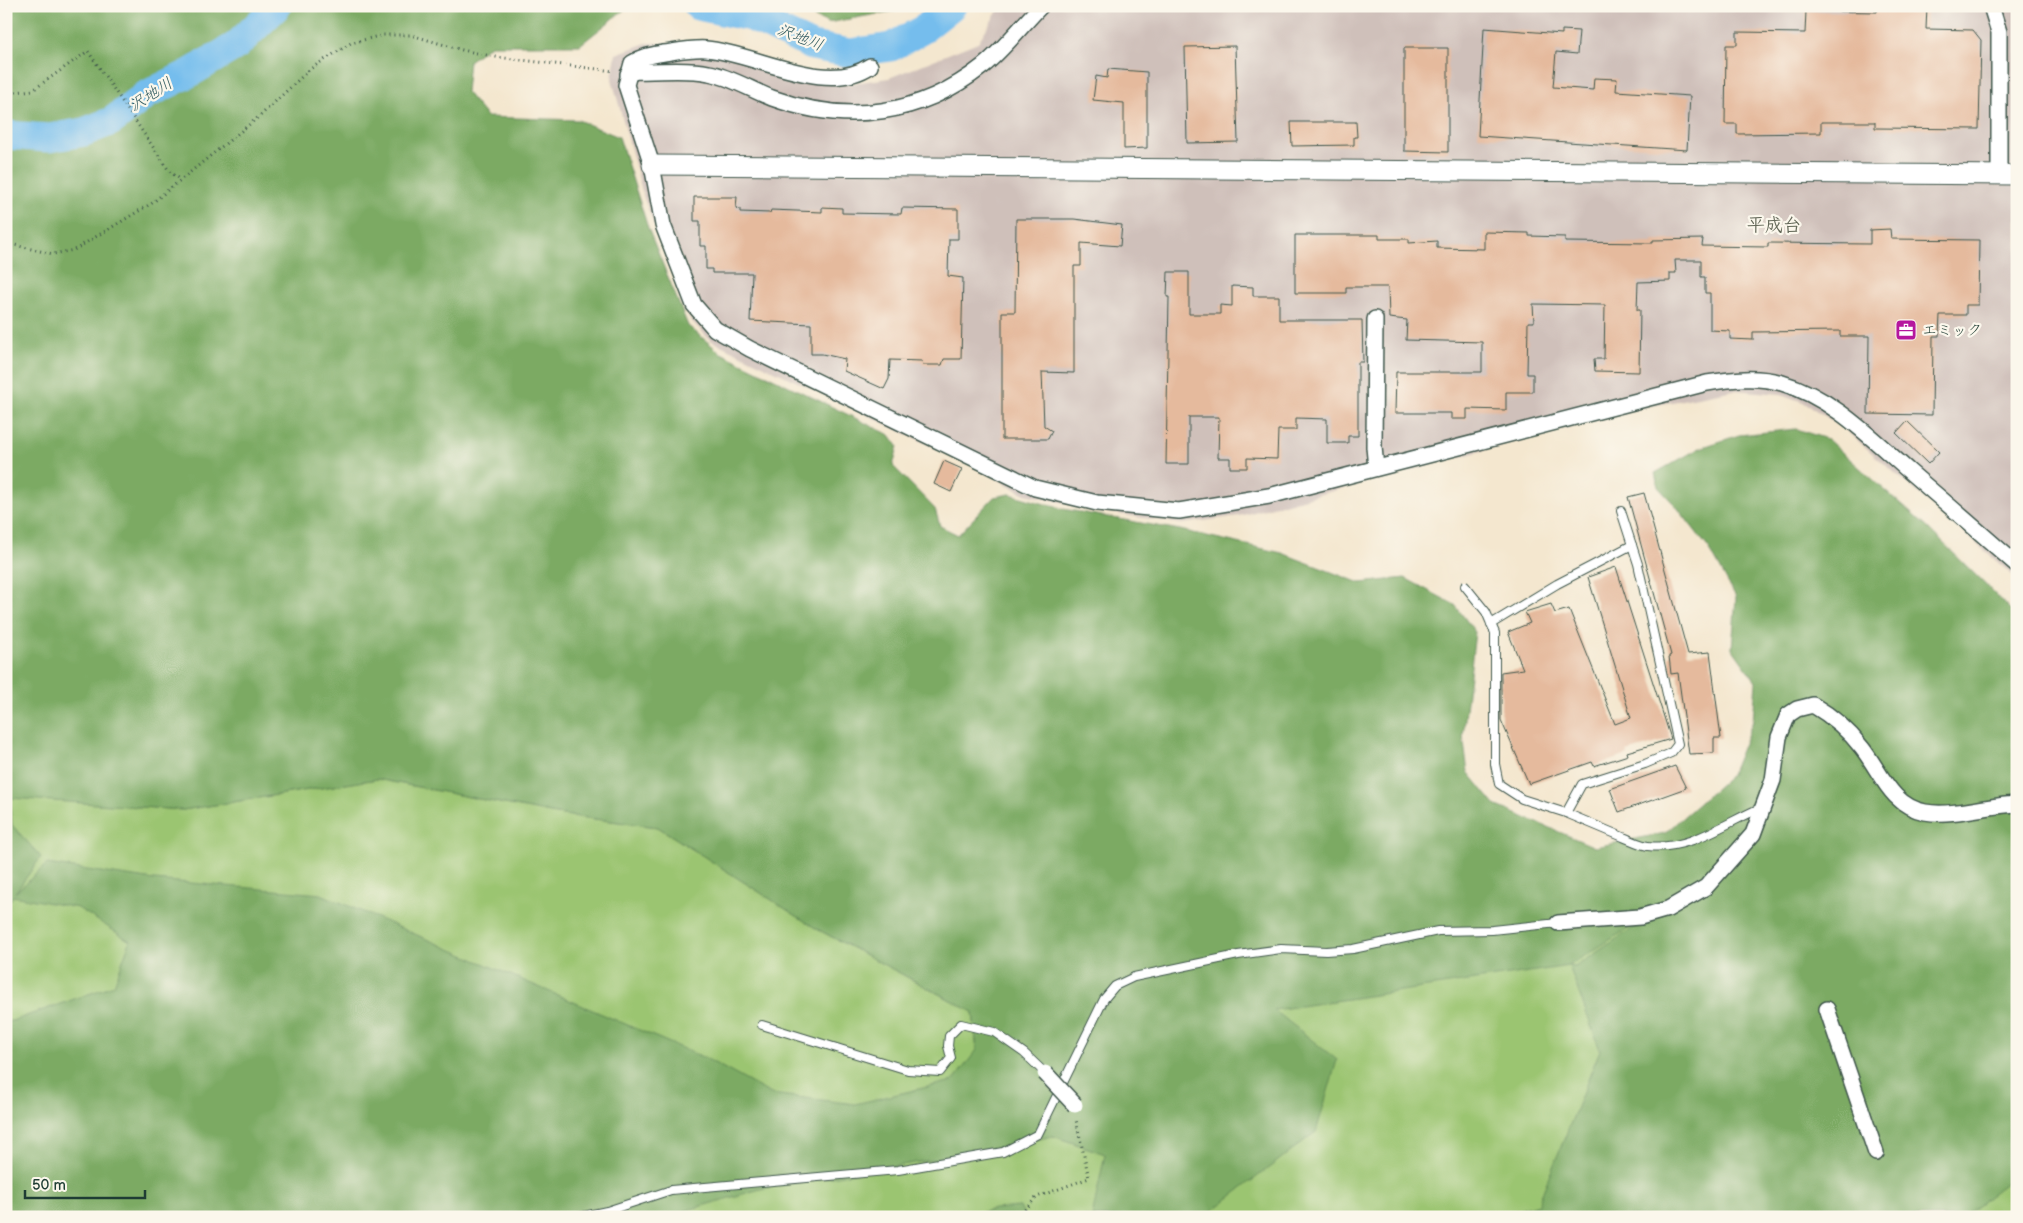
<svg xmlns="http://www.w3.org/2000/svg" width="2023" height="1223" viewBox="0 0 2023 1223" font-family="'Balsamiq Sans','Klee One',sans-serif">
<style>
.industrial{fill:#cfc0ba}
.green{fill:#9bc571;stroke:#5d8152}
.forest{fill:#7caa63;stroke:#4e744c;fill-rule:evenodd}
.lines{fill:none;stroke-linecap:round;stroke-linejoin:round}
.river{stroke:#75bded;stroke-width:29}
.building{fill:#e5ba9d}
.service-casing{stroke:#3f564b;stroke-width:10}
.minor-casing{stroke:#3f564b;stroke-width:18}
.tertiary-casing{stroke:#3f564b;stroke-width:21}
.path{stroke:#3f564b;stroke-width:3;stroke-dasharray:1 4;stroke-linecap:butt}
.service{stroke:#fff;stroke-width:8}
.minor{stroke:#fff;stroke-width:15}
.tertiary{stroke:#fff;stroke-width:19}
.minor-bridge-casing{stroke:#3f564b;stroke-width:18;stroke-linecap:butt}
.minor-bridge{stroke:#fff;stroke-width:15}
.labels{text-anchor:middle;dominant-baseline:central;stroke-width:4.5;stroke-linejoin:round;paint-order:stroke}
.poi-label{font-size:15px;fill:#1f3d34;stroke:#fbf7ec;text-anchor:start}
.water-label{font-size:16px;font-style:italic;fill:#345d62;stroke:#fbf7ec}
.quarter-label{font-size:18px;font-weight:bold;fill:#646959;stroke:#fbf7ec}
</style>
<rect width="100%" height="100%" fill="#fbf7ec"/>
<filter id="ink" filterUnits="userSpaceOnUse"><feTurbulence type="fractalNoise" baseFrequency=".02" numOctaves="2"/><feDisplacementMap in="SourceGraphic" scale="10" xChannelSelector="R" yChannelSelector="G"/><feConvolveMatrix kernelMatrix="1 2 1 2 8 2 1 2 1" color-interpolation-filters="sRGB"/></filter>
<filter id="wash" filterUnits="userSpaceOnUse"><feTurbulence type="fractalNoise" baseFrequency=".0096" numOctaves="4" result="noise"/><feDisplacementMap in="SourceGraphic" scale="20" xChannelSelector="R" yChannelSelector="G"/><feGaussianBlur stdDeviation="1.12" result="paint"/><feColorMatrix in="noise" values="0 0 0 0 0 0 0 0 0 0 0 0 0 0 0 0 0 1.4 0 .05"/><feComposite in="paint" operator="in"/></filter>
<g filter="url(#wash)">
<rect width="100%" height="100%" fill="#f4e7cf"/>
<path class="industrial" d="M1001,6H2017V579L1842,427L1803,402L1781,394L1734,390L1641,408L1239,516L1182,524L1105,512L1025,494L973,466L710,340L689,318L644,198L612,79L616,54L646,43H706L787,75L840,85L889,78L978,42Z"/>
<path class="green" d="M377,779L556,814L658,827L817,929L973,1012L977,1050L1725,868L2017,998V1217H6V797L183,810Z"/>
<g class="forest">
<path d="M6,6H629L580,45H491L469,61L466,92L487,117L578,120L619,137L648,228L688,326L721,353L890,435L898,446L893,466L935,509L940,526L958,535L994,497L1010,494L1063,509L1180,530L1282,553L1360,583L1405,578L1455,605L1475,632L1463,736L1468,772L1495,805L1595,847L1665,833L1731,775L1753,721L1756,682L1732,648L1736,597L1710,550L1676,506L1658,487L1655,473L1700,448L1739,435L1796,429L1827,439L1928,528L2017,616V1174L1962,1217H1496L1538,1204L1600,1050L1569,966L1274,1010L1337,1060L1316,1132L1204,1217H1092L1105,1154L1053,1136L979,1152L760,1189L664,1217H6V1021H12L114,985L130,941L78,908L13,896L6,905ZM377,779L556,814L658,827L817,929L973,1012L977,1050L953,1081L855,1104L771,1094L707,1059L321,894L154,880L47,864L15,893L41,857L12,825L10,798L183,810ZM1697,885L1575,967L1570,966V965Z"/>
<path d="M791,6H903L899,10L828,23Z"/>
<path d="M1020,1207L1025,1217H961L995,1209Z"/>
</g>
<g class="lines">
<g class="river">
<path d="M698,6L751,17L812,46L850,53L891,47L922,30L952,6"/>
<path d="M6,135L49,138L84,132L112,121L146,95L190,73L237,45L277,6"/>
</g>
</g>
<g id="blocks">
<g class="building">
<path d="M1877,6H1927L1926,29L1973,30L1981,40L1979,129L1875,128V122H1821V133L1737,134V124H1725L1726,45H1737V32L1805,33L1806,11L1877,12Z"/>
<path d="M1484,28L1562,34V30L1579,31L1577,54L1556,52L1553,87L1593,90L1594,78L1617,79L1616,91L1690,96L1687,150L1478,136Z"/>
<path d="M1235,46L1238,142L1187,143L1185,47Z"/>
<path d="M1404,48H1448V152L1404,151Z"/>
<path d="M1108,69L1147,72V148L1124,149V103L1093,100L1096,76L1107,78Z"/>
<path d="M1291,122H1356L1357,137H1354V145L1292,146Z"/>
<path d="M694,197H737L736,208L740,209V212L770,213L771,210L822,212V207L842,208V213L901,214L902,208L958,209V239H949L948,276L963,278L961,359H944L942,365H923L922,361L890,360L889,379L884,389L844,371L845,359L822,354H811V324L750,321L752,273H712V269H706V246H700V221H694Z"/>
<path d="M1016,219H1074L1122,225L1120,246L1081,243V266H1074V373L1042,372L1044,426L1052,431L1048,439H1002V312H1015Z"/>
<path d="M1890,229L1891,239L1979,240L1978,305H1966V315H1940L1939,336H1933L1932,415L1868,414L1869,336H1840V331L1753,332V340L1730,339V331L1710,330V293H1705V277H1701V260H1675L1676,273H1670V281L1638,282L1637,310H1640L1639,372L1595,371L1594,359H1604L1605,305L1533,304L1534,322H1528L1527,374H1533V392H1506V410L1467,409V419H1451V413H1395L1396,372H1482V342L1406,340L1407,320L1389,318L1388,287H1346V293H1295V235H1379V239H1409V243L1437,241V248L1484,249V232L1529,233V236L1565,237V242L1653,243V240L1703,239L1702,246L1768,247V243L1870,244V230Z"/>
<path d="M1168,272H1189V314H1220V305L1232,306V286L1253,287V296H1279V320H1362L1363,362H1358V436H1348V443H1327V419L1296,418V430H1278L1277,459L1247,458V468H1230V458H1218L1219,417H1189V464H1166L1169,297H1167Z"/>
<path d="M1907,421L1939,452L1928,464L1896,433Z"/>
<path d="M944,461L962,469L951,492L934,484Z"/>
<path d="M1644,493L1688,654L1710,652L1721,738H1714V753L1689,754L1678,673L1671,674L1669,656L1671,655L1628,497Z"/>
<path d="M1616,567L1671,739L1627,752L1628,755L1594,766L1592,762L1529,784L1501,720V672L1523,669L1508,632L1530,623L1525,612L1551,604L1555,613L1569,609L1615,724L1631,718L1588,577Z"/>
<path d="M1675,766L1686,788L1619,812L1610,789Z"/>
</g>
</g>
</g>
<g filter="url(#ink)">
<use href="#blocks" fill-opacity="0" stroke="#3f564b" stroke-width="1"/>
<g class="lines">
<g class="service-casing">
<g id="service">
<path d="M1621,511L1638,564L1678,744L1671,753L1645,764L1582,784L1566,813C1585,821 1604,829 1623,837C1631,840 1640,845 1648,846C1690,851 1726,822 1763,807"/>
<path d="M1465,586L1486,612L1495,633V764L1499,784L1522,799L1566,813"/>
<path d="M1491,624L1557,584L1632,545"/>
<path d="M762,1025L908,1070L940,1072L951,1058L948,1046L949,1036L961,1024L994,1032L1024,1053L1045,1073"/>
<path d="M579,1217L607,1211L671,1190L898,1170L1003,1152L1038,1134L1104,999L1115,986L1134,977L1238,955L1281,949L1326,951L1353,949L1438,931L1492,930L1558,923"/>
</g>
</g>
<g class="minor-casing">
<g id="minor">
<path d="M1991,6L1999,32V175"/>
<path d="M870,66C826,96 755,53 706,49C693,48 678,51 664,53C652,55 643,56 632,63L626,85L652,165L663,225L694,305L715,329L750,349L1035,488L1097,503L1179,511L1269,496L1707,383C1732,379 1757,376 1782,383C1832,397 1872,439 1910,472C1946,503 1982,534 2017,565"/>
<path d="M628,74L637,71C660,72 686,68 709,73C731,77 751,90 772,98C847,125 920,116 983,66C1004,49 1022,25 1041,6"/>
<path d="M1375,319L1374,447L1376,468"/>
<path d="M1558,923L1640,917L1668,909L1706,887L1753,834L1773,780L1779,737L1788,715L1797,709L1813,705C1832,716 1849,731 1862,748C1881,772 1891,806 1925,812C1952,817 1989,805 2017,804"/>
<path d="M1827,1009L1876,1153"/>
</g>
</g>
<g class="tertiary-casing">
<path id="tertiary" d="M652,165L2017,175"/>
</g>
<g class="path">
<path d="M6,93L33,90L88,51L170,172L180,179"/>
<path d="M6,243L53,254L74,250L152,203L261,115L310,69L351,43L383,35H411L462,50L496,57L614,71"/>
<path d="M1018,1217L1037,1197L1089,1178L1076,1120"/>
</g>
<use href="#service" class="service"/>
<use href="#minor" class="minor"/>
<use href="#tertiary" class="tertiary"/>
<g class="minor-bridge-casing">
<path id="minor-bridge" d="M1045,1073L1075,1105"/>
</g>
<use href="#minor-bridge" class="minor-bridge"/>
</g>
</g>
<defs>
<g id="office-square" transform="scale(1.125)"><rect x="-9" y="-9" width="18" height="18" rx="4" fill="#b5179e" stroke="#fbf7ec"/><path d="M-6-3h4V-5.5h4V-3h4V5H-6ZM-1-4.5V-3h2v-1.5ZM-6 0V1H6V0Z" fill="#fff"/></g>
</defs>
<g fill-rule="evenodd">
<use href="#office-square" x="1906" y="330"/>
</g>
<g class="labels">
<g class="poi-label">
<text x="1922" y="330">エミック</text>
</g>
<g class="water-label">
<text transform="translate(800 38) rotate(21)">沢地川</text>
<text transform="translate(151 95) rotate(-33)">沢地川</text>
</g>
<g class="quarter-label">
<text x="1774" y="225">平成台</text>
</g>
</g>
<rect width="2023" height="1223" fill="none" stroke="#fbf7ec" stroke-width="25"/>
<path d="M25 1190v8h120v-8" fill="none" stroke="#1f3d34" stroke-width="2.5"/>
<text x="32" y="1190" font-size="15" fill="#1f3d34" stroke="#fbf7ec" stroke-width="4" paint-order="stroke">50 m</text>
</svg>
